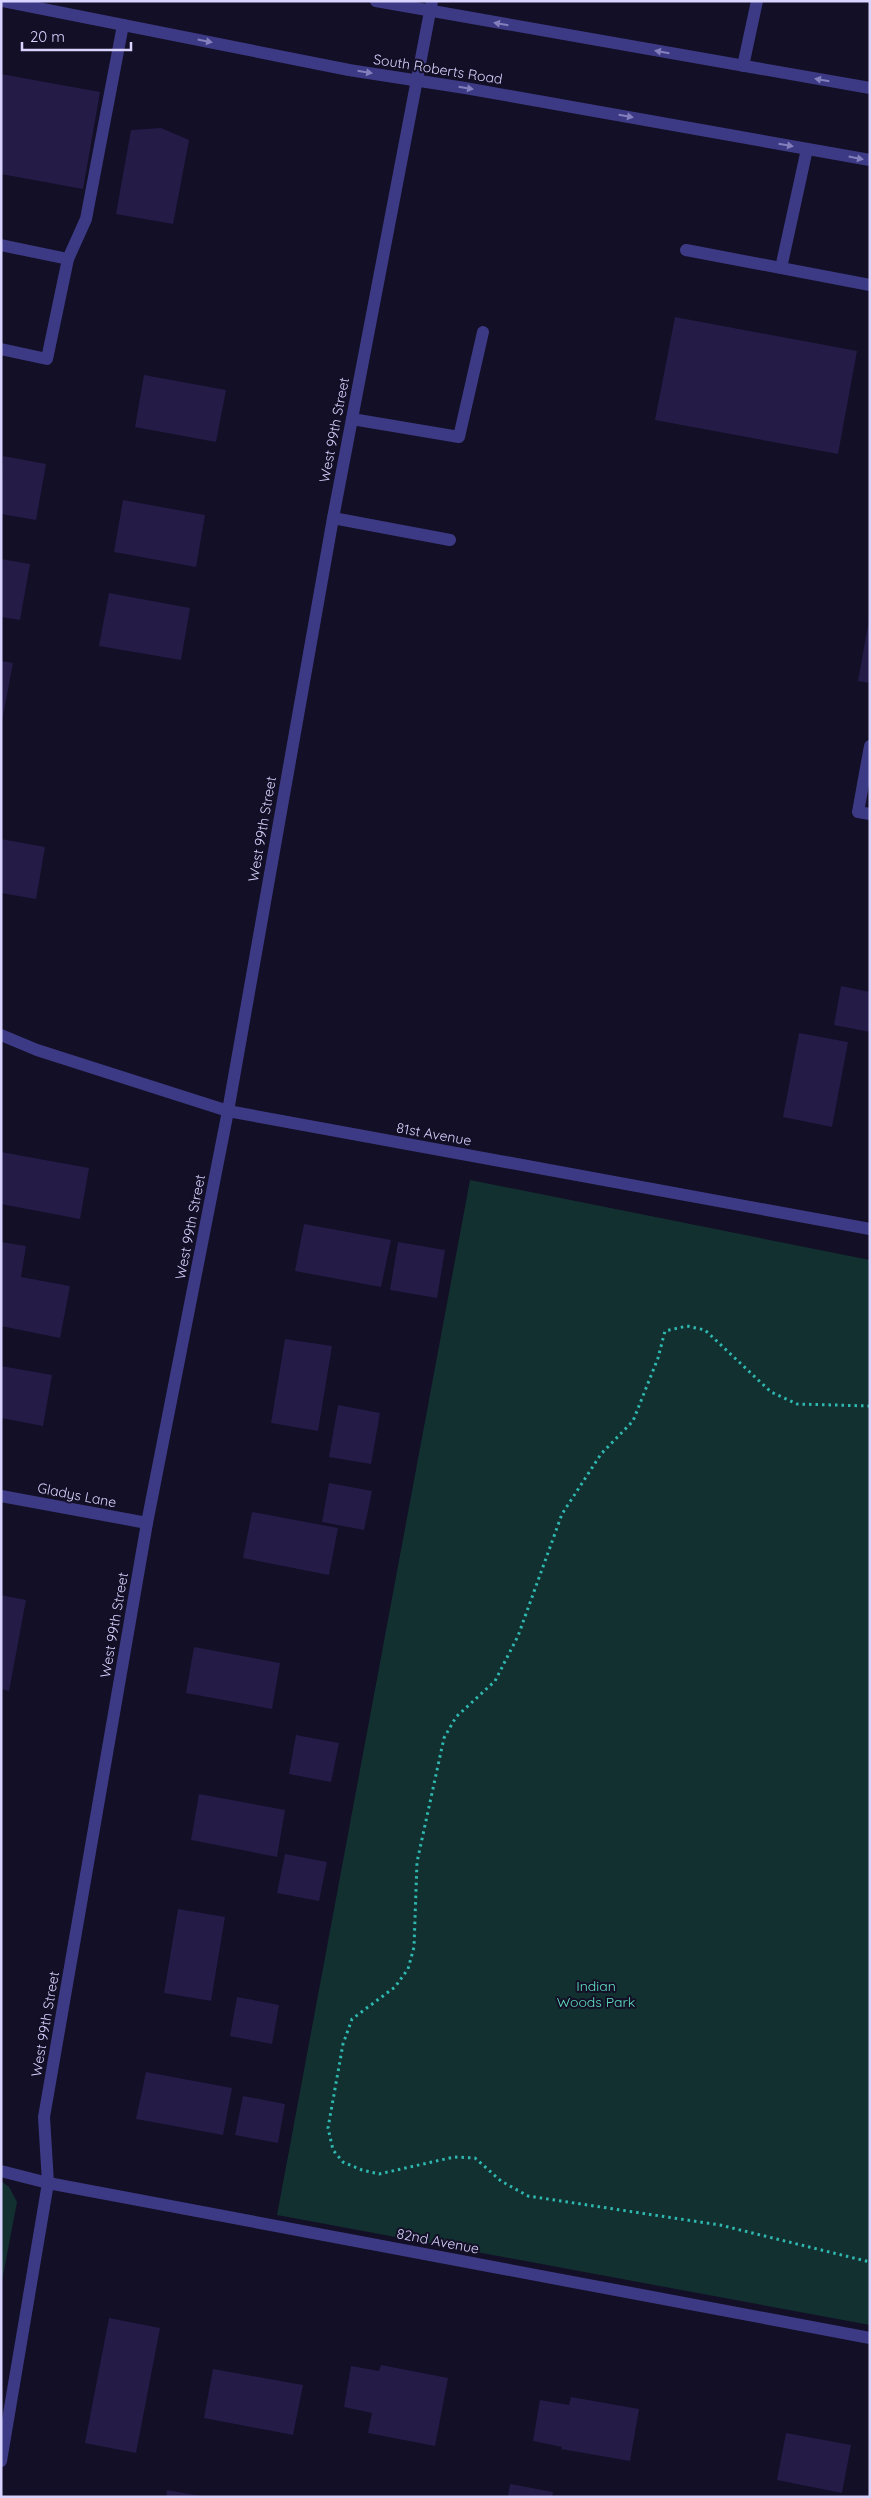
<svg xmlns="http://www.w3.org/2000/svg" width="871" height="2498" viewBox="0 0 871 2498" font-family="Quicksand,sans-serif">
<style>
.green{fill:#12302f}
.building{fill:#241b47}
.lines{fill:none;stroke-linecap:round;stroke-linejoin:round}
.path{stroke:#2fb8b0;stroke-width:3;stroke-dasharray:2.5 4;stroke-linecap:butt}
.minor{stroke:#3d3a85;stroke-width:12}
.oneway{fill:#837fbc}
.labels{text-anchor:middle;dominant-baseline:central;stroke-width:4;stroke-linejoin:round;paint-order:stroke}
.street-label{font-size:14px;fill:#d9d4ff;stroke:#130f26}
.park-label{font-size:14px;fill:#5fe0c0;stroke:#130f26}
</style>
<rect width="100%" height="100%" fill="#130f26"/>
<g class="green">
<path d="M470,1180L870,1260V2325L277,2215Z"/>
<path d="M1,2181L9,2187L17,2202L1,2286Z"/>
</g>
<g class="building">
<path d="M1,74L100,92L83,189L1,174Z"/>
<path d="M161,128L189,140L173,224L116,214L131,130Z"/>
<path d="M675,317L857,351L838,454L655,420Z"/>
<path d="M144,375L226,390L216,442L135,427Z"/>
<path d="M3,456L46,464L36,520L1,514Z"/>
<path d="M123,500L205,515L196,567L114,552Z"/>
<path d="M1,559L30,564L20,620L1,617Z"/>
<path d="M109,593L190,608L181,660L99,646Z"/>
<path d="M869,620H870V683L858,681Z"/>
<path d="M1,661L13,663L2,721H1Z"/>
<path d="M1,839L45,847L36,899L1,893Z"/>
<path d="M841,986L870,992V1032L834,1025Z"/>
<path d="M799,1033L848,1042L832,1127L783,1117Z"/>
<path d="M1,1152L89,1168L80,1219L1,1204Z"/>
<path d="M304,1224L391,1240L381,1287L295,1271Z"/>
<path d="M1,1242L26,1246L21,1277L70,1286L60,1338L1,1326Z"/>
<path d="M398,1242L445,1250L437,1298L390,1290Z"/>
<path d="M285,1339L332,1346L318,1431L271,1423Z"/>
<path d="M1,1366L52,1375L43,1426L1,1418Z"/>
<path d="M338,1405L380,1413L371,1464L329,1457Z"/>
<path d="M329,1483L372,1491L364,1530L322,1522Z"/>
<path d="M252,1512L338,1528L329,1575L243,1558Z"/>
<path d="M1,1595L26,1600L9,1691L1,1689Z"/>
<path d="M194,1647L280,1663L272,1709L186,1693Z"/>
<path d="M296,1735L339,1743L331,1782L289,1774Z"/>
<path d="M199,1794L285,1810L277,1857L191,1840Z"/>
<path d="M285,1854L327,1862L319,1901L277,1893Z"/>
<path d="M178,1909L225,1917L211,2001L164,1993Z"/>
<path d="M237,1997L279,2005L272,2044L230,2036Z"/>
<path d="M146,2072L232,2088L223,2135L136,2119Z"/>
<path d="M243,2096L285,2104L278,2143L235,2135Z"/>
<path d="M109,2318L160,2328L136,2453L85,2443Z"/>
<path d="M381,2365L448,2378L435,2446L368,2433L372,2413L344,2407L351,2366L379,2371Z"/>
<path d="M213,2369L303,2385L293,2435L204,2418Z"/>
<path d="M571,2397L639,2409L630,2461L561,2449L562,2447L533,2441L540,2400L569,2405Z"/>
<path d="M786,2433L851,2445L842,2493L777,2480Z"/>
<path d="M510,2484L553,2492L552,2497H508Z"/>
<path d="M167,2490L201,2496V2497H166Z"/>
</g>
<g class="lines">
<path class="path" d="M870,1406L797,1404L771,1392L705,1330L687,1326L665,1331L658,1358L633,1421L601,1454L562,1514L518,1636L495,1681L456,1717L444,1738L417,1862L414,1947L408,1969L395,1987L352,2019L343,2044L328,2128L333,2150L343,2162L362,2170L379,2174L454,2157L475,2158L501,2181L528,2196L720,2225L870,2262"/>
<g class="minor">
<path d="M3,1L349,70L465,88L870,160"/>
<path d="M376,1L870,88"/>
<path d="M743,66L757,1"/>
<path d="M1,245L68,259"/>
<path d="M686,250L870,285"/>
<path d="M781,268L807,149"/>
<path d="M1,349L47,359L68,259L86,219L123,25"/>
<path d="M352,419L459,437L483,332"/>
<path d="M333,518L450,540"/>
<path d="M870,746L858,812L870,814"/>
<path d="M1,1035L37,1050L228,1111L870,1229"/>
<path d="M1,1496L147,1523"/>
<path d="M1,2171L48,2183L870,2338"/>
<path d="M1,2461L48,2183L44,2117L147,1523L228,1111L333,518L432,1"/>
</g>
</g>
<defs><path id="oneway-solid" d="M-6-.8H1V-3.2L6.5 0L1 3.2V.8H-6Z" transform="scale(1.25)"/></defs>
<g class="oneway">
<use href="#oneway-solid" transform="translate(501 24) rotate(-170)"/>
<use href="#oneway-solid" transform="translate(205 41) rotate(11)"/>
<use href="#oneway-solid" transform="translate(662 52) rotate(-170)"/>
<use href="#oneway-solid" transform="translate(365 72) rotate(9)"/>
<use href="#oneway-solid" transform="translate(822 80) rotate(-170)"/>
<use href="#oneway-solid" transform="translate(466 88) rotate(9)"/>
<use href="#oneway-solid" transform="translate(626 116) rotate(10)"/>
<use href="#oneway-solid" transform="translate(786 145) rotate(10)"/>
<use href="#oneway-solid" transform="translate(856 158) rotate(11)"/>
</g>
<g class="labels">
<g class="street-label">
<text transform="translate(438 69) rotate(9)">South Roberts Road</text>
<text transform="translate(334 430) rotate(-79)">West 99th Street</text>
<text transform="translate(262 829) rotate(-80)">West 99th Street</text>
<text transform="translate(434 1134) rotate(10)">81st Avenue</text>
<text transform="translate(190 1227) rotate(-79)">West 99th Street</text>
<text transform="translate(77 1495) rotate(11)">Gladys Lane</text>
<text transform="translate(114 1625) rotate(-80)">West 99th Street</text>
<text transform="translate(45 2024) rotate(-80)">West 99th Street</text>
<text transform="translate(438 2241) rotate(11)">82nd Avenue</text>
</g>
<g class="park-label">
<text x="596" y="1986">Indian<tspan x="596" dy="16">Woods Park</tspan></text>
</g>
</g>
<rect width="871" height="2498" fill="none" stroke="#d9d4ff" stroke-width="5"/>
<path d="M22 42v8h109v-8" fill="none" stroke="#d9d4ff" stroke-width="2.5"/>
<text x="30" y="42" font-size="15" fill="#d9d4ff" stroke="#130f26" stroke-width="4" paint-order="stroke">20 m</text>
</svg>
